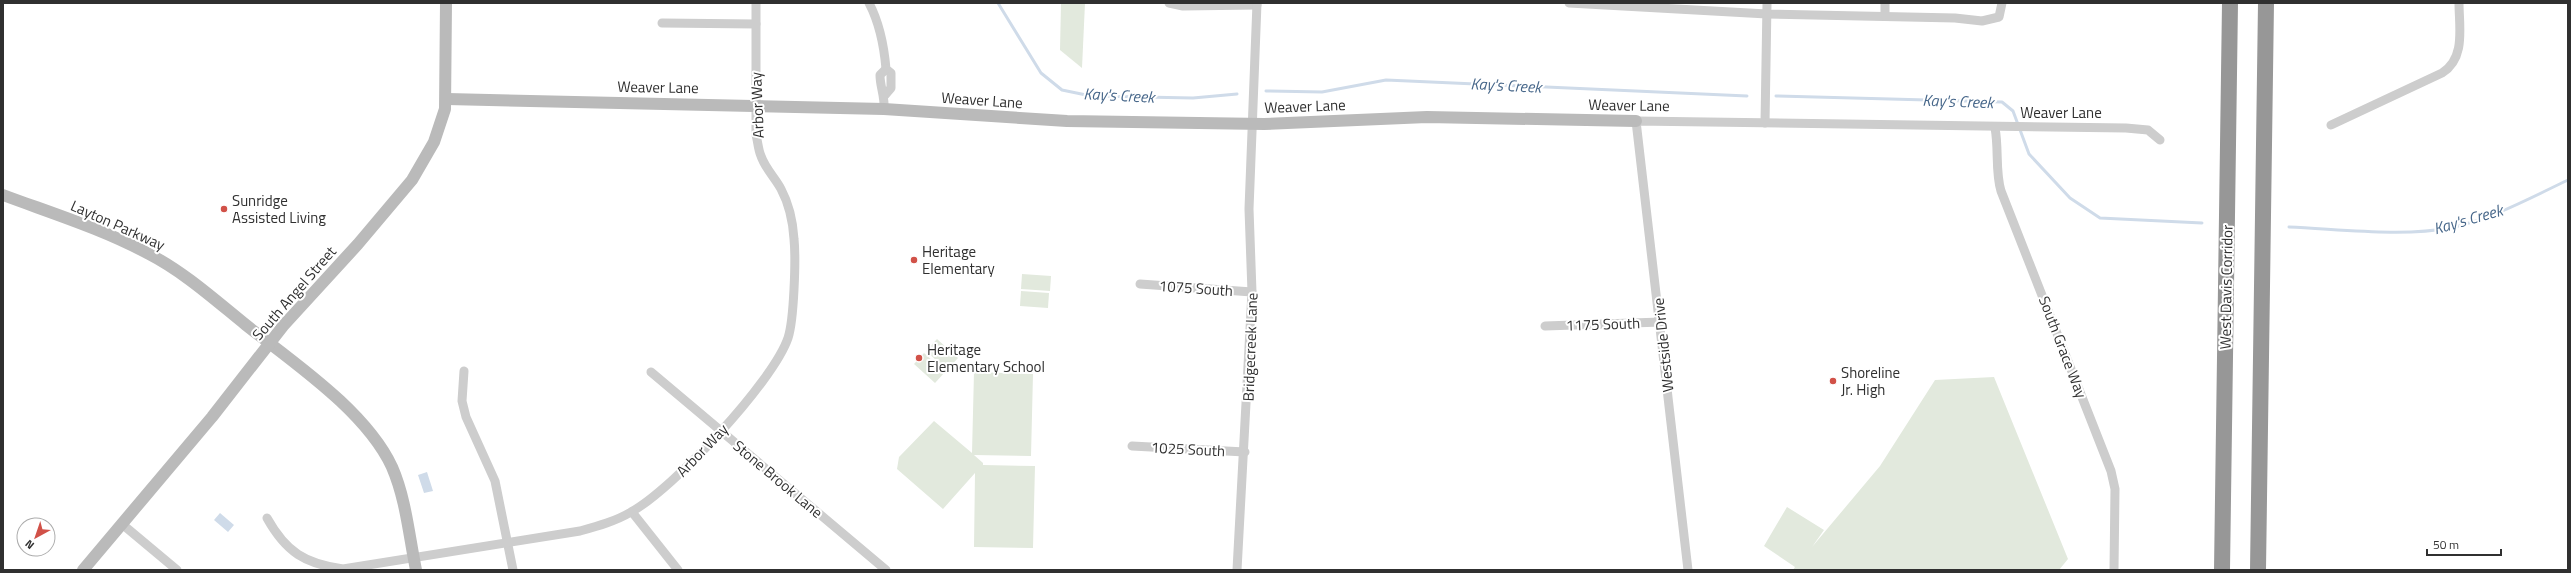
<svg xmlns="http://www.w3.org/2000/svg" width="2571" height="573" viewBox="0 0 2571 573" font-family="'Titillium Web',sans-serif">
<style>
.green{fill:#e2e9dd}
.water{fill:#cfdbe9}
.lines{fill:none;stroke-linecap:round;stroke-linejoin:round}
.stream{stroke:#cfdbe9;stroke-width:3}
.street{stroke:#cdcdcd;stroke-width:9}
.secondary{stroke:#bababa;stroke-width:12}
.highway{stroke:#979797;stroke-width:16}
.poi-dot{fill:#d15148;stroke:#fff;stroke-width:1.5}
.labels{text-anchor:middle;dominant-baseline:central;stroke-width:4;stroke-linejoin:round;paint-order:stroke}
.street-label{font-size:15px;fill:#303030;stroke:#fff}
.poi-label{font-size:15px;fill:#303030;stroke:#fff;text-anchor:start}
.water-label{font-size:16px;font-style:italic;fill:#47678a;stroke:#fff}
</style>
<rect width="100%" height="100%" fill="#fff"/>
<g class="green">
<path d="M1061,3H1085L1082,68L1060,50Z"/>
<path d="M1022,274L1051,276L1050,291L1021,289Z"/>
<path d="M1021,291L1049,293L1048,308L1020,306Z"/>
<path d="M937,339L958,358L947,370L926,351Z"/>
<path d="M924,353L945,372L935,383L914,364Z"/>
<path d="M974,372L1033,374L1031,456L974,455L983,463V465L1035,466L1033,548L974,547L975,473L943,509L897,469L899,457L934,421L972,453Z"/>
<path d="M1994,377L2068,559L2059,570H1793L1795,567L1764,546L1787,507L1824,530L1812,547L1880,466L1935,380Z"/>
</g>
<g class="water">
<path d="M427,472L433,491L424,493L418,475Z"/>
<path d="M220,513L234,525L228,532L214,520Z"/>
</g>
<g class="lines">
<g class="stream">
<path d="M998,3L1041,73L1062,90L1091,96L1193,98L1237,94"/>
<path d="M1266,91L1322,92L1386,80L1747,96"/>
<path d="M1776,96L2002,102L2013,111L2029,154L2070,198L2100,218L2202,223"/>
<path d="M2289,227C2339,229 2402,237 2450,228C2492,219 2530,198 2568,180"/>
</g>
<g class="street">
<path d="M869,3C880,24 884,45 886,69L891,73V88L885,95"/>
<path d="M1169,3L1183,6L1257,5"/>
<path d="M1569,3L1767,14L1955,18L1982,21L1999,17L2002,3"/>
<path d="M1885,3V15"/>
<path d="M662,23L756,24"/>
<path d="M884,109C885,96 880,87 880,75L886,69"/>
<path d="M1765,123L1767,3"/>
<path d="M2331,125L2442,73C2466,58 2459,27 2459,3"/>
<path d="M1995,128C1999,149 1995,171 2001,191L2111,471L2115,489L2114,570"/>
<path d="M1140,284L1252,292"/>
<path d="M1545,326L1661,322"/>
<path d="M464,371L462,401L466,417L495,481L513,570"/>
<path d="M651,372L886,570"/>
<path d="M1132,446L1245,452"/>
<path d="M632,512L678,570"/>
<path d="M267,518C286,552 305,564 343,569L580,531C598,526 616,521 631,512C673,489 773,382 788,338C794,320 796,259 794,239C793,223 789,204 781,189C775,178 765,168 761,156C758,149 758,142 756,135V3"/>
<path d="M122,524L177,570"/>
<path d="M1237,570L1252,292L1249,209L1257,3"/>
<path d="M1688,570L1636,121L2126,128L2148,130L2160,140"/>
</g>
<g class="secondary">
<path d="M447,99L884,109L1067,121L1264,124L1427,117L1636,121"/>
<path d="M3,195C51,213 103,229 149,254C184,272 215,300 246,325C294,363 366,411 392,467C406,499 409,536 416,570"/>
<path d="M83,570L212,417L283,326L358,244L412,180L434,142L445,109L446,3"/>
</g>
<g class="highway">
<path d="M2222,570L2230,3"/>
<path d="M2258,570L2266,3"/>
</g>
</g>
<g class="poi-dot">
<circle cx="224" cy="209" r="4"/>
<circle cx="914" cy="260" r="4"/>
<circle cx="919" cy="358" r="4"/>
<circle cx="1833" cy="381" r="4"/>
</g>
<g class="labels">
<g class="street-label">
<text transform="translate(658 87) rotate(1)">Weaver Lane</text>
<text transform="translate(982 100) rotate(4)">Weaver Lane</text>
<text transform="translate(757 105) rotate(-92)">Arbor Way</text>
<text transform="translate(1629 105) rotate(1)">Weaver Lane</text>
<text transform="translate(1305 106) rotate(-2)">Weaver Lane</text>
<text x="2061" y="112">Weaver Lane</text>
<text transform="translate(118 225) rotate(24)">Layton Parkway</text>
<text transform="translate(2226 287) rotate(-89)">West Davis Corridor</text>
<text transform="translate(1196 288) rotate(4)">1075 South</text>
<text transform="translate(294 293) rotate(-49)">South Angel Street</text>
<text transform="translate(1603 324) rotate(-2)">1175 South</text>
<text transform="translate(1663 345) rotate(-96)">Westside Drive</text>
<text transform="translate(1250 347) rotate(-88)">Bridgecreek Lane</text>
<text transform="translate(2063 347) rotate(69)">South Grace Way</text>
<text transform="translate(1188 449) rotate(3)">1025 South</text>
<text transform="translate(702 450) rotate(-46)">Arbor Way</text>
<text transform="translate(778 479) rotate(40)">Stone Brook Lane</text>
</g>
<g class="poi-label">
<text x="232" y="200">Sunridge<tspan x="232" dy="17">Assisted Living</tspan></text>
<text x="922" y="251">Heritage<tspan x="922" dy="17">Elementary</tspan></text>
<text x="927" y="349">Heritage<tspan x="927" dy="17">Elementary School</tspan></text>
<text x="1841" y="372">Shoreline<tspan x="1841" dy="17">Jr. High</tspan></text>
</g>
<g class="water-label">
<text transform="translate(1506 85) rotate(3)">Kay's Creek</text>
<text transform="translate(1119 95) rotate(3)">Kay's Creek</text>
<text transform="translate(1958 101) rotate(2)">Kay's Creek</text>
<text transform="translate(2468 219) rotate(-16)">Kay's Creek</text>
</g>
</g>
<rect width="2571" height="573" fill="none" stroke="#303030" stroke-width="8"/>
<g transform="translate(36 537) rotate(220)"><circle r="19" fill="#ffffff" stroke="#acacac"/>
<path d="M0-3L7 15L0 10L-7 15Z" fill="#d15148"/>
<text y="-6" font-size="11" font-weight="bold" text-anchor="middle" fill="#303030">N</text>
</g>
<path d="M2427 549v6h74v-6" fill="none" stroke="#303030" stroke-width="2"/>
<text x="2433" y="549" font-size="12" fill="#303030" stroke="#ffffff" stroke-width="3" paint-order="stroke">50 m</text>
</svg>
